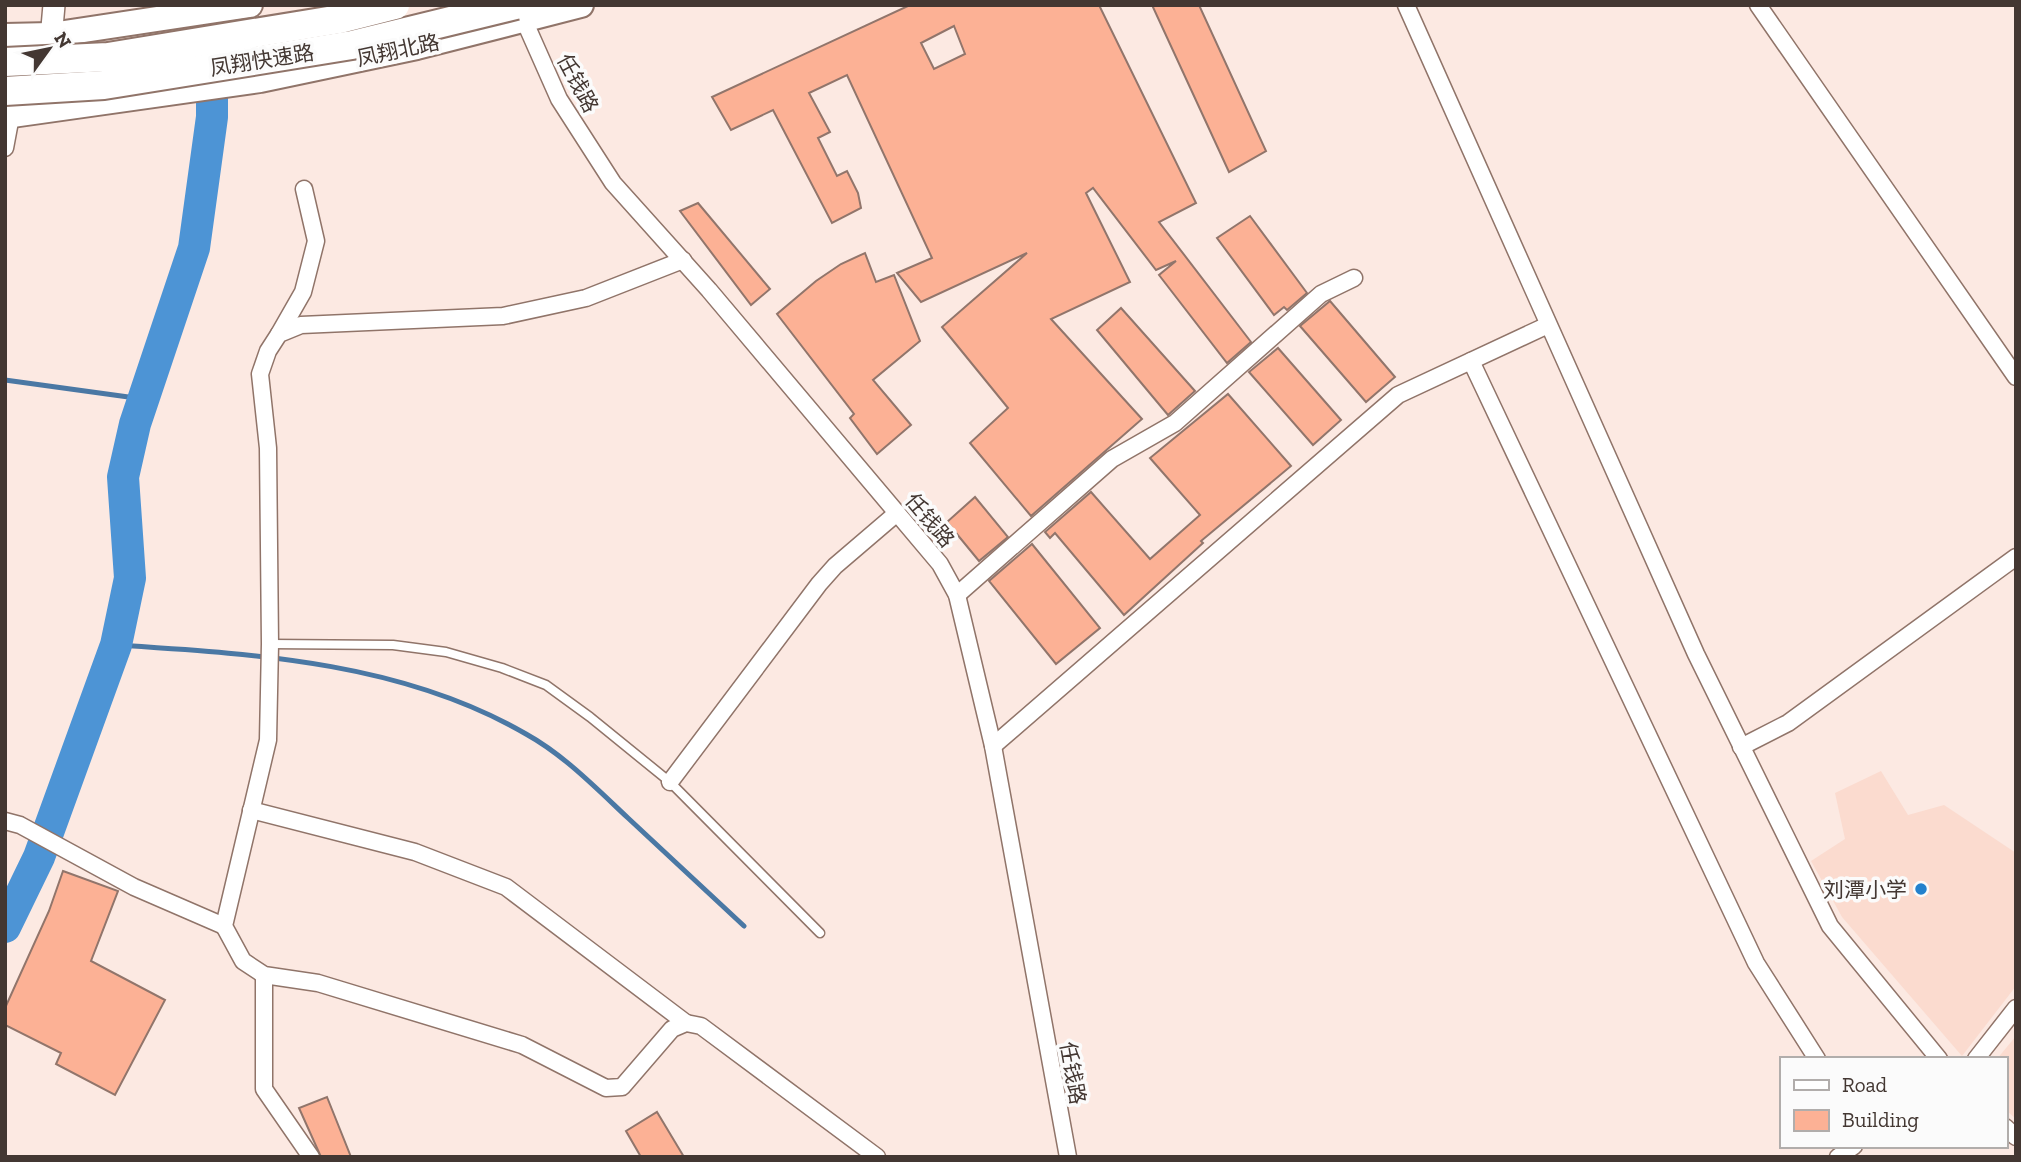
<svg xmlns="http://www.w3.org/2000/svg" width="2021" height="1162" viewBox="0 0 2021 1162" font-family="'Zilla Slab','Noto Sans SC',serif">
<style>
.built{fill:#fbdbcf}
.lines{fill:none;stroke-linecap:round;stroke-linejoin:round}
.stream{stroke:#4a78a4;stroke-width:5}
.river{stroke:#4d94d5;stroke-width:32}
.building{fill:#fcb195;stroke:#91756b;stroke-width:2;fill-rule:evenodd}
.lane-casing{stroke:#907469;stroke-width:11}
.street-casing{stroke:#907469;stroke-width:19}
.secondary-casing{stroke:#907469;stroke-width:24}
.primary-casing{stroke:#907469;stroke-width:28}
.lane{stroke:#fff;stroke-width:8}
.street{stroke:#fff;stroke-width:16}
.secondary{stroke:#fff;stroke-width:21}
.primary{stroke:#fff;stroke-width:24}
.highway-bridge-casing{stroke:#907469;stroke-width:32;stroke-linecap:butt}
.highway-bridge{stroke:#fff;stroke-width:28}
.poi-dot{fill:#2381cd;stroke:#fbfbfb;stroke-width:2.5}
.labels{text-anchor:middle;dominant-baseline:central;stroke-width:7;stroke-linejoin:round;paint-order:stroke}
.street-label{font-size:21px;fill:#433732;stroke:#fbfbfb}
.poi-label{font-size:21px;fill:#433732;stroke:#fbfbfb;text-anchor:end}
</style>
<rect width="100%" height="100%" fill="#fce9e2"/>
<g class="built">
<path d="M1881,771L1908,815L1944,805L2016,853V986L1962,1056L1842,917L1811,861L1845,839L1835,793Z"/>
<path d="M2016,1036V1119L2005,1109V1059H1997Z"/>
</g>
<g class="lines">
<g class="stream">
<path d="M5,380L143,399"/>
<path d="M116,645C256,654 402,662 526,734C564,755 596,788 628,818C667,854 705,890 744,926"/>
</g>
<path class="river" d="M5,927L39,857L116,645L130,578L123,477L135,424L194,248L212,117V5"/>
</g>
<g class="building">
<path d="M910,5H1099L1196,203L1159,222L1251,342L1227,363L1159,275L1176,261L1156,270L1093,188L1086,193L1130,282L1051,319L1142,419L1031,516L970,443L1008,408L942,327L1027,253L921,302L897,273L932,258L847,75L809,93L830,132L818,138L837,176L847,171L858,193L861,208L832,223L773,110L731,130L712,97ZM954,26L965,54L934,69L921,43Z"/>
<path d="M1152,5H1199L1266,151L1229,172Z"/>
<path d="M698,203L770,289L751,305L680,211Z"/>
<path d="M1250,216L1307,293L1287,310L1284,307L1274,315L1217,238Z"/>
<path d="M865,253L876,282L894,275L920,341L873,380L911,425L877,454L850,418L854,414L777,314L816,281L841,264Z"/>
<path d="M1330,301L1395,377L1366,402L1300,326Z"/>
<path d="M1121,308L1195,391L1168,415L1097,330Z"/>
<path d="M1278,348L1341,420L1313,445L1249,372Z"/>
<path d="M1228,394L1291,466L1201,541L1203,543L1124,615L1055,533L1050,538L1045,532L1091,492L1150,559L1200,515L1150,458Z"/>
<path d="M975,497L1008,537L979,561L947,522Z"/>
<path d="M1032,544L1100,628L1056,664L989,581Z"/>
<path d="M63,871L118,891L91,961L165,1000L115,1095L56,1064L61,1053L5,1025V1008L49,911Z"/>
<path d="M327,1097L351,1157H321L299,1108Z"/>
<path d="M657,1112L684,1157H641L626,1131Z"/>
</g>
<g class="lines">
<g class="lane-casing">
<path id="lane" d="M270,644L393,645L446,652L502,668L546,685L590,717L670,782L820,933"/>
</g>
<g class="street-casing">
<g id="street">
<path d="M1406,5L1696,654L1830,926L1939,1059"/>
<path d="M1758,5L2016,377"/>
<path d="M524,20L559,99L613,183L709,290L940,564L957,595L993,746L1068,1157"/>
<path d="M5,148L11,116"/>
<path d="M683,260L586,298L503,316L301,325L279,334L268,351L260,374L268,448L270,644L268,740L224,926L243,961L264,975L318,983L522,1045L606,1088L622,1087L672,1029L686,1023L701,1026L877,1157"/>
<path d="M279,334L303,292L316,241L304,189"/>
<path d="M1471,361L1756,963L1817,1059"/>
<path d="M957,595L1112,459L1175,423L1321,294L1354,278"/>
<path d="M993,746L1398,395L1548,325"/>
<path d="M1741,747L1788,723L2016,557"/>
<path d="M670,782L819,584L835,566L897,513"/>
<path d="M251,810L415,852L506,887L686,1023"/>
<path d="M5,821L20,825L134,887L224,926"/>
<path d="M264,975V1089L311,1157"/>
<path d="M1976,1059L2016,1008"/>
<path d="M2005,1127L2016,1137"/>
<path d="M1838,1157L1854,1146"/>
</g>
</g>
<g class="secondary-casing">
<path id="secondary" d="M50,50L54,5"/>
</g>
<g class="primary-casing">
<g id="primary">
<path d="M5,36L51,35L250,5"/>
<path d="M5,116L260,80L417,47L581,5"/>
</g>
</g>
<use href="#lane" class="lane"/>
<use href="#street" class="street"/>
<use href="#secondary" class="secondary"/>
<use href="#primary" class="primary"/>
<g class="highway-bridge-casing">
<g id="highway-bridge">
<path d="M5,62L108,57L340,19L395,5"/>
<path d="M5,91L104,85L352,45L516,5"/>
</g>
</g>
<use href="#highway-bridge" class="highway-bridge"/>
</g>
<circle class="poi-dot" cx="1921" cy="889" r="7"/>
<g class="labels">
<g class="street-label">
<text transform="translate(398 50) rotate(-12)">凤翔北路</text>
<text transform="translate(262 60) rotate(-9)">凤翔快速路</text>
<text transform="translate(578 83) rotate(62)">任钱路</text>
<text transform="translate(930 520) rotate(50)">任钱路</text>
<text transform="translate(1073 1073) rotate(80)">任钱路</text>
</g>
<g class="poi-label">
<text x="1907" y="889">刘潭小学</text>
</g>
</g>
<rect width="2021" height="1162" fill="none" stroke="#433732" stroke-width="14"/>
<rect x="1780" y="1057" width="228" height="91" fill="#fbfbfb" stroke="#b1adab" stroke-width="2"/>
<rect x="1794" y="1080" width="35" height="10" fill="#ffffff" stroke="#b1adab" stroke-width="2"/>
<text x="1842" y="1092" font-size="21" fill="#433732">Road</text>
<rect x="1794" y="1110" width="35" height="21" fill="#fcb195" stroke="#b1adab" stroke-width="2"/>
<text x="1842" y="1127" font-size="21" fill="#433732">Building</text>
<g transform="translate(49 49) rotate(57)" stroke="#fbfbfb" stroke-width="5" paint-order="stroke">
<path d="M0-5L12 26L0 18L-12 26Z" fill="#433732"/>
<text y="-10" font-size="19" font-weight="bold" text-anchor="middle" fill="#433732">N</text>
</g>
</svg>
